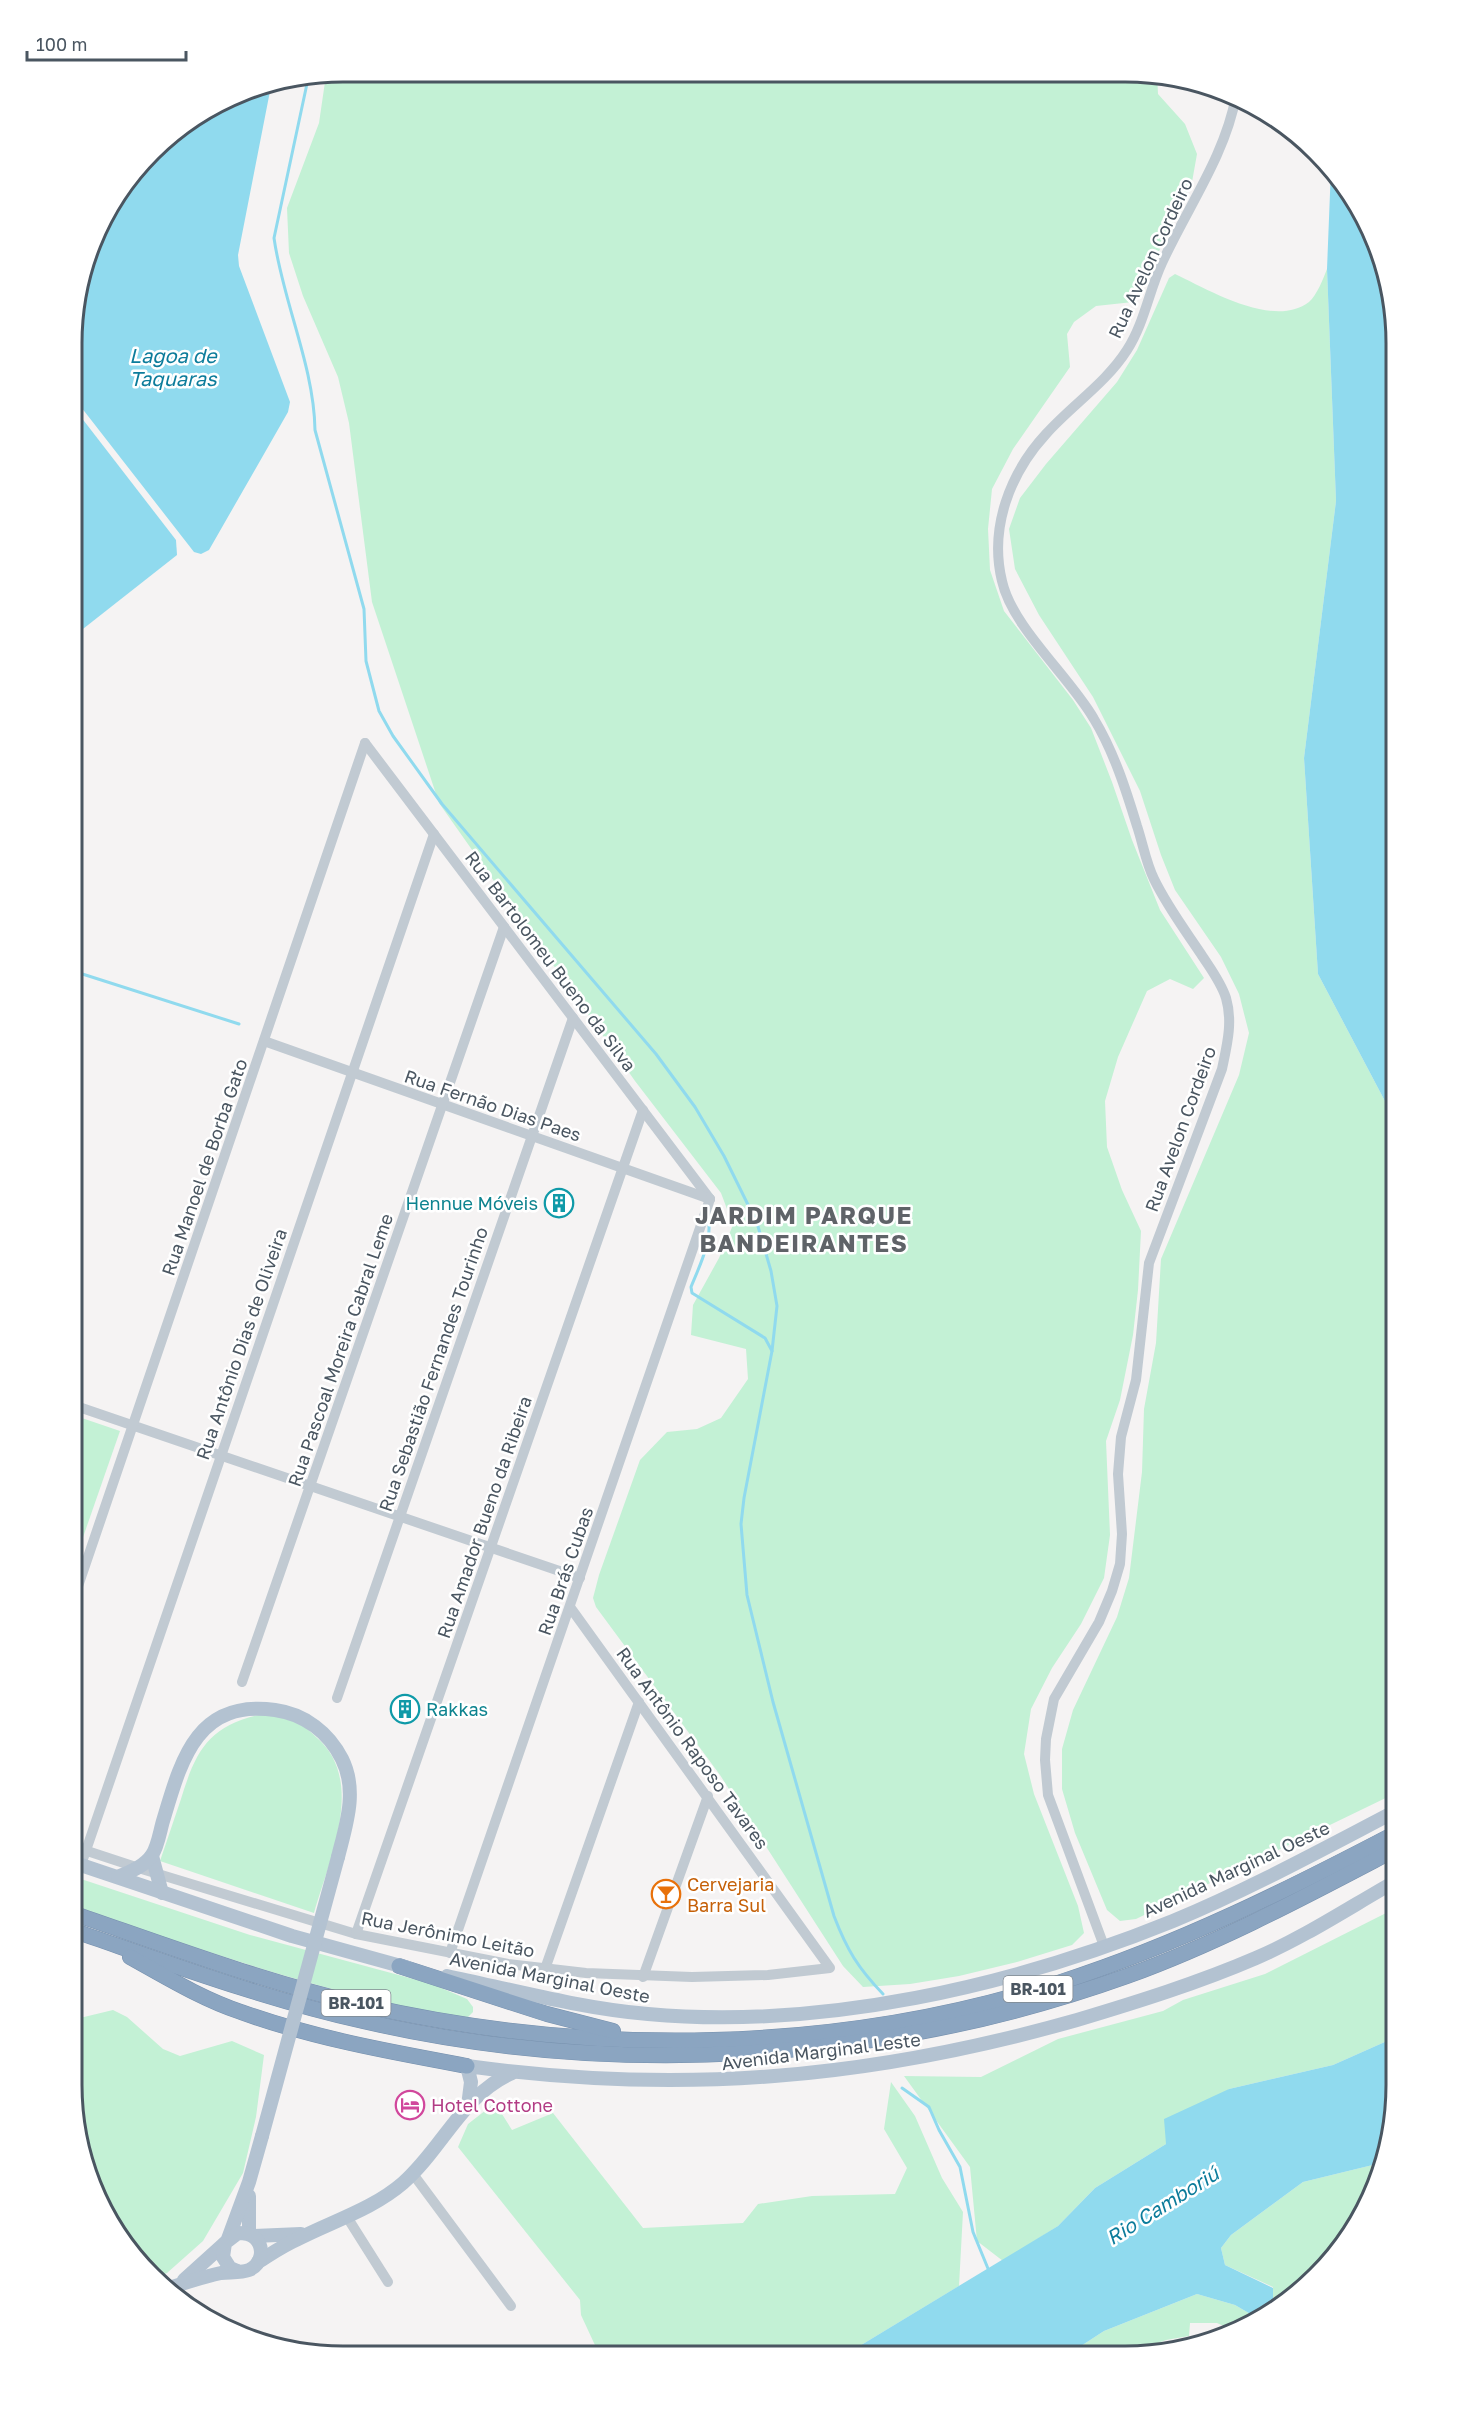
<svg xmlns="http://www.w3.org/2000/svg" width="1469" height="2429" viewBox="0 0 1469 2429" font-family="'Golos Text',sans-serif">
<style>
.green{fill:#c3f1d5}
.water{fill:#90daee}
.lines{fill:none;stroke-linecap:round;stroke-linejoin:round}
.stream{stroke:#90daee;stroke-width:3}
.canal{stroke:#90daee;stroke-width:10}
.highway-casing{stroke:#7690ad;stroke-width:16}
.minor{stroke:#c1cad2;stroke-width:10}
.major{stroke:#b3c2d1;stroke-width:14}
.highway{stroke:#8ba5c1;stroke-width:15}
.major-bridge{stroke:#b3c2d1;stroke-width:14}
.labels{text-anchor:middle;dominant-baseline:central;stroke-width:5;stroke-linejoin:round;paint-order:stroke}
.shield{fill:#fff;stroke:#808990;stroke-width:1.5}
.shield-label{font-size:16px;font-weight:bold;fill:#4a5661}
.street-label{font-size:18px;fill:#4a5661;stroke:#fff}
.culture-label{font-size:18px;fill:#0d838f;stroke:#fff;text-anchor:end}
.food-label{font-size:18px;fill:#c56008;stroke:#fff;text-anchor:start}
.hotel-label{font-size:18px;fill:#b23c85;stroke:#fff;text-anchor:start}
.water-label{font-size:20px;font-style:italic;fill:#0c7c9b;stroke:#fff}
.district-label{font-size:24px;font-weight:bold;letter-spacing:1.5px;fill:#5f6368;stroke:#fff}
.rim{fill:none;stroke:#4a5661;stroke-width:3}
</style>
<rect width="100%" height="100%" fill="#f5f3f3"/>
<g class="green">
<path d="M343,72L1157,74L1158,94L1185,124L1197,154L1192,182L1151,268L1133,302L1096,306L1074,322L1067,334L1070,367L1013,449L992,489L988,529L990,570L1004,611L1073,700L1091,728L1112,782L1132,840L1160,910L1204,978L1193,989L1170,979L1147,991L1118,1057L1105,1101L1107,1147L1122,1190L1141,1231L1138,1290L1133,1335L1120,1400L1106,1441L1110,1535L1104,1578L1081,1624L1052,1668L1031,1709L1024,1754L1034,1794L1078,1906L1084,1933L1072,1945L1017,1962L959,1976L910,1984L863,1987L843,1966L720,1775L596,1607L593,1598L599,1575L640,1460L667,1432L697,1429L721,1418L748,1379L746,1349L691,1335L693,1305L719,1258L733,1225L721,1193L635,1081L439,803L372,602L349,423L338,377L303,296L289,253L287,208L319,123L326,75Z"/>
<path d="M1327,269L1336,501L1304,758L1318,974L1397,1124L1396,1793L1136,1919L1120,1921L1107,1910L1075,1833L1062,1789V1749L1073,1710L1117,1617L1129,1578L1142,1472L1144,1409L1156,1343L1161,1259L1239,1075L1249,1033L1239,994L1221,957L1175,890L1161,855L1140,791L1093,697L1039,615L1015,569L1009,529L1020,498L1046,464L1117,382L1137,350L1169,278L1175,274C1209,290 1274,329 1309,302C1317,295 1323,279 1327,269Z"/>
<path d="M73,1415L120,1431L73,1566Z"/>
<path d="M263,1714C272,1716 281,1716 290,1719C300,1722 309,1730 316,1737C367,1780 329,1860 314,1913L160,1861C167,1840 174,1820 181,1799C196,1750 209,1725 263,1714Z"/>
<path d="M72,1876L250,1935L432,1984L467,1999L473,2007V2012L468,2017C427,2015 387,2003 347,1993C254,1969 163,1937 72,1905Z"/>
<path d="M1396,1908V2037L1333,2065L1229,2089L1166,2144L1095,2188L1058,2226L1003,2261L977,2241L970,2167L904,2076L981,2077L1058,2039L1163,2011L1183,2000L1265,1974Z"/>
<path d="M113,2010L127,2017L163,2049L180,2056L232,2041L264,2055L256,2117L243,2173L203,2241L167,2273L155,2278L128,2251L93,2189L72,2086V2016L84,2017Z"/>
<path d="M891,2082L915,2116L942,2178L963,2212L959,2286L843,2356H600L581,2315L580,2300L458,2147L468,2124L495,2103L512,2130L553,2113L643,2228L743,2223L758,2204L812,2196L895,2194L907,2168L884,2129Z"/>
<path d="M1385,2162L1382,2173L1341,2251L1291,2301L1276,2310L1273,2306V2287L1225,2265L1221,2248L1231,2235L1303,2182Z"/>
<path d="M1197,2294L1235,2305L1259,2319L1237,2332L1217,2323H1190L1189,2336L1166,2340L1122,2357H1115L1114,2352L1102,2357H1064L1104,2331Z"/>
</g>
<g class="water">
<path d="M271,86L238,255L239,266L290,402L288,412L209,550L201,554L194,552L74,398V308L100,223L164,140L240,93Z"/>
<path d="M1331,168L1341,178L1376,240L1397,343V1124L1318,974L1304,758L1336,501L1327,269Z"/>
<path d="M74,408L176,540L177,555L74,636Z"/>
<path d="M1396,2037V2104L1385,2162L1303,2182L1231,2235L1221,2248L1225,2265L1273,2288V2306L1276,2310L1259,2319L1235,2305L1197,2294L1104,2331L1064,2357L843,2356L1058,2226L1095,2188L1166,2144L1164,2119L1229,2089L1333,2065Z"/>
</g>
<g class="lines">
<g class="stream">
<path d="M308,79L274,238C283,302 314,366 315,430L364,609L366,661L379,711L393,736L442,804L656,1054L695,1107L724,1156L757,1223L771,1271L777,1306L772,1351L744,1498L741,1524L747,1595L773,1702L834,1916C847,1950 858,1968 883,1994"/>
<path d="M73,971L239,1024"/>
<path d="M708,1218C713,1240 699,1267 691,1287L692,1293L765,1338L772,1351"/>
<path d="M902,2088L929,2107L939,2130L960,2167L973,2232L989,2271"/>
</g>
<path class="canal" d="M228,2327L233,2332"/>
<g class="highway-casing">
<g id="highway">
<path d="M72,1913C168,1946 264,1982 363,2005C589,2057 839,2054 1061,1982C1179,1944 1287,1890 1396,1833"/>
<path d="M72,1930C168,1963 264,1999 363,2021C615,2079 884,2063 1127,1976C1221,1942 1308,1895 1396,1849"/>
<path d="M130,1957C166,1977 202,1999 241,2012C313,2038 391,2052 467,2066"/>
<path d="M399,1966L547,2014L613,2031"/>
</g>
</g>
<g class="minor">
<path d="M365,743L710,1199"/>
<path d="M264,1041L710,1199"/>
<path d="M73,1405L580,1578"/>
<path d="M73,1601L365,743"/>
<path d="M242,1682L504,927"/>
<path d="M337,1698L573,1018"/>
<path d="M72,1846L145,1870L356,1934L508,1964L586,1973L692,1977L768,1975L830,1968L570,1607"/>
<path d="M81,1865L434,834"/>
<path d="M356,1934L643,1110"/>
<path d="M1104,1946L1048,1795L1045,1760L1046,1739L1054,1699L1099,1622L1112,1591L1120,1564L1122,1534L1118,1474L1121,1437L1136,1380L1149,1263L1222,1069C1227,1045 1233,1022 1226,998C1221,982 1210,968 1201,954C1185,930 1167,906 1154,879C1146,863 1143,844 1137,826C1126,790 1114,752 1094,719C1070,677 1012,627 1002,581C989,528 1010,473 1046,434C1072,405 1106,383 1127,350C1144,324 1149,291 1162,263C1187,208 1225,156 1236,96"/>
<path d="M450,1953L710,1199"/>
<path d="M545,1969L639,1702"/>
<path d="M643,1977L708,1796"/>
<path d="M413,2174L511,2306"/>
<path d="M347,2217L388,2282"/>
</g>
<g class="major">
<path d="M152,1856L162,1893"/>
<path d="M72,1862L292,1936L408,1968"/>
<path d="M118,1877C129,1872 144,1867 152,1855C158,1846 160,1831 163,1821C181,1761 196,1699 275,1710C305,1714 329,1733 342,1759C358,1791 346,1825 338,1857"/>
<path d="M447,1976C513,1990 580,2008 648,2014C822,2030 1013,1986 1173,1921C1250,1889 1323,1849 1396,1811"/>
<path d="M468,2106L471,2082L467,2066C681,2095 869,2079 1077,2020C1137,2002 1198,1983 1256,1958C1305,1937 1350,1907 1396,1881"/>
<path d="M249,2196V2234"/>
<path d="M253,2236L301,2234"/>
<path d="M228,2239L249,2182L262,2136"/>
<path d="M258,2262C271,2254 284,2245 298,2239C333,2221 373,2209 403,2183C442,2149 463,2094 512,2073"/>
<path d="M184,2280L225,2243"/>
<path d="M166,2289C184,2283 203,2277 221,2273C230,2272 241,2273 249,2270C262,2264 265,2248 255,2238C250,2233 244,2233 238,2233L225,2243L223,2257L230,2268L237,2271"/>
</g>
<use href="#highway" class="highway"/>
<path class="major-bridge" d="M262,2136L338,1857"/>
</g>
<defs>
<g id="building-ring" transform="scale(1.5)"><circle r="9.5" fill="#fff" stroke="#0f9aa8" stroke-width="1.5"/><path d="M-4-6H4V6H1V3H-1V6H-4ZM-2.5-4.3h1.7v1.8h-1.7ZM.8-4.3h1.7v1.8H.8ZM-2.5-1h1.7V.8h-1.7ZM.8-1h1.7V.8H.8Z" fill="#0f9aa8"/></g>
<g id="bar-ring" transform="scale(1.5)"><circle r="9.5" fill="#fff" stroke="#e8710a" stroke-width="1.5"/><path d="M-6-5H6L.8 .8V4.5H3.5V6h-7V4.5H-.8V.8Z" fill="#e8710a"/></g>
<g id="hotel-ring" transform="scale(1.5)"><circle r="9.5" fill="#fff" stroke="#d1479c" stroke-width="1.5"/><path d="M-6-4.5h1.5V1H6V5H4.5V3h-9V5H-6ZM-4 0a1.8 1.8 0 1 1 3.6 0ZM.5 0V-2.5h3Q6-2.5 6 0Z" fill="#d1479c"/></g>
</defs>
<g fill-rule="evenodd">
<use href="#building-ring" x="559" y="1203"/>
<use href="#building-ring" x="405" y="1709"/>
<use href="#bar-ring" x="666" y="1894"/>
<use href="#hotel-ring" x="410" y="2105"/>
</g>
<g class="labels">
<g class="shield">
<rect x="1003.5" y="1976" width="69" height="26" rx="4.5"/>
<rect x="321.5" y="1990" width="69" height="26" rx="4.5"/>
</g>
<g class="shield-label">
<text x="1038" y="1989">BR-101</text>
<text x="356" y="2003">BR-101</text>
</g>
<g class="street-label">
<text transform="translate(1150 258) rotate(-65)">Rua Avelon Cordeiro</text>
<text transform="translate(551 961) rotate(53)">Rua Bartolomeu Bueno da Silva</text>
<text transform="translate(493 1105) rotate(19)">Rua Fernão Dias Paes</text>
<text transform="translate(1180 1129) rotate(-70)">Rua Avelon Cordeiro</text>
<text transform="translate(204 1167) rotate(-71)">Rua Manoel de Borba Gato</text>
<text transform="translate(241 1344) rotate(-71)">Rua Antônio Dias de Oliveira</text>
<text transform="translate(340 1350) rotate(-71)">Rua Pascoal Moreira Cabral Leme</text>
<text transform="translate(433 1369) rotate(-71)">Rua Sebastião Fernandes Tourinho</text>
<text transform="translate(484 1517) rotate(-71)">Rua Amador Bueno da Ribeira</text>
<text transform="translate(565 1571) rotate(-71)">Rua Brás Cubas</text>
<text transform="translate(693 1748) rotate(54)">Rua Antônio Raposo Tavares</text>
<text transform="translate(1236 1869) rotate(-25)">Avenida Marginal Oeste</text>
<text transform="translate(448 1934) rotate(11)">Rua Jerônimo Leitão</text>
<text transform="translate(550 1977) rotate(11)">Avenida Marginal Oeste</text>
<text transform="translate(821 2051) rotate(-7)">Avenida Marginal Leste</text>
</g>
<g class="culture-label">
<text x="538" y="1203">Hennue Móveis</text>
<text x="426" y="1709" text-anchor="start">Rakkas</text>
</g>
<g class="food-label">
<text x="687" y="1884">Cervejaria<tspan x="687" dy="21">Barra Sul</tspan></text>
</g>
<g class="hotel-label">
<text x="431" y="2105">Hotel Cottone</text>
</g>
<g class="water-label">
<text x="173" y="355">Lagoa de<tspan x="173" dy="23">Taquaras</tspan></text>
<text transform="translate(1162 2205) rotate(-32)">Rio Camboriú</text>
</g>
<g class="district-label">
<text x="804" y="1214">JARDIM PARQUE<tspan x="804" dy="28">BANDEIRANTES</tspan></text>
</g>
</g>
<path d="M0 0H1469V2429H0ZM343 82H1125A261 261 0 0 1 1386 343V2085A261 261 0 0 1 1125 2346H343A261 261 0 0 1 82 2085V343A261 261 0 0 1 343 82Z" fill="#fff" fill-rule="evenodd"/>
<path class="rim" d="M343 82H1125A261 261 0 0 1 1386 343V2085A261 261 0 0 1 1125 2346H343A261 261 0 0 1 82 2085V343A261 261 0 0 1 343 82Z"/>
<path d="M27 51v9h159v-9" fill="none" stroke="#4a5661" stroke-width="3"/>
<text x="36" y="51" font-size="18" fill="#4a5661" stroke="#ffffff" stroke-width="4.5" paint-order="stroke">100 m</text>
</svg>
